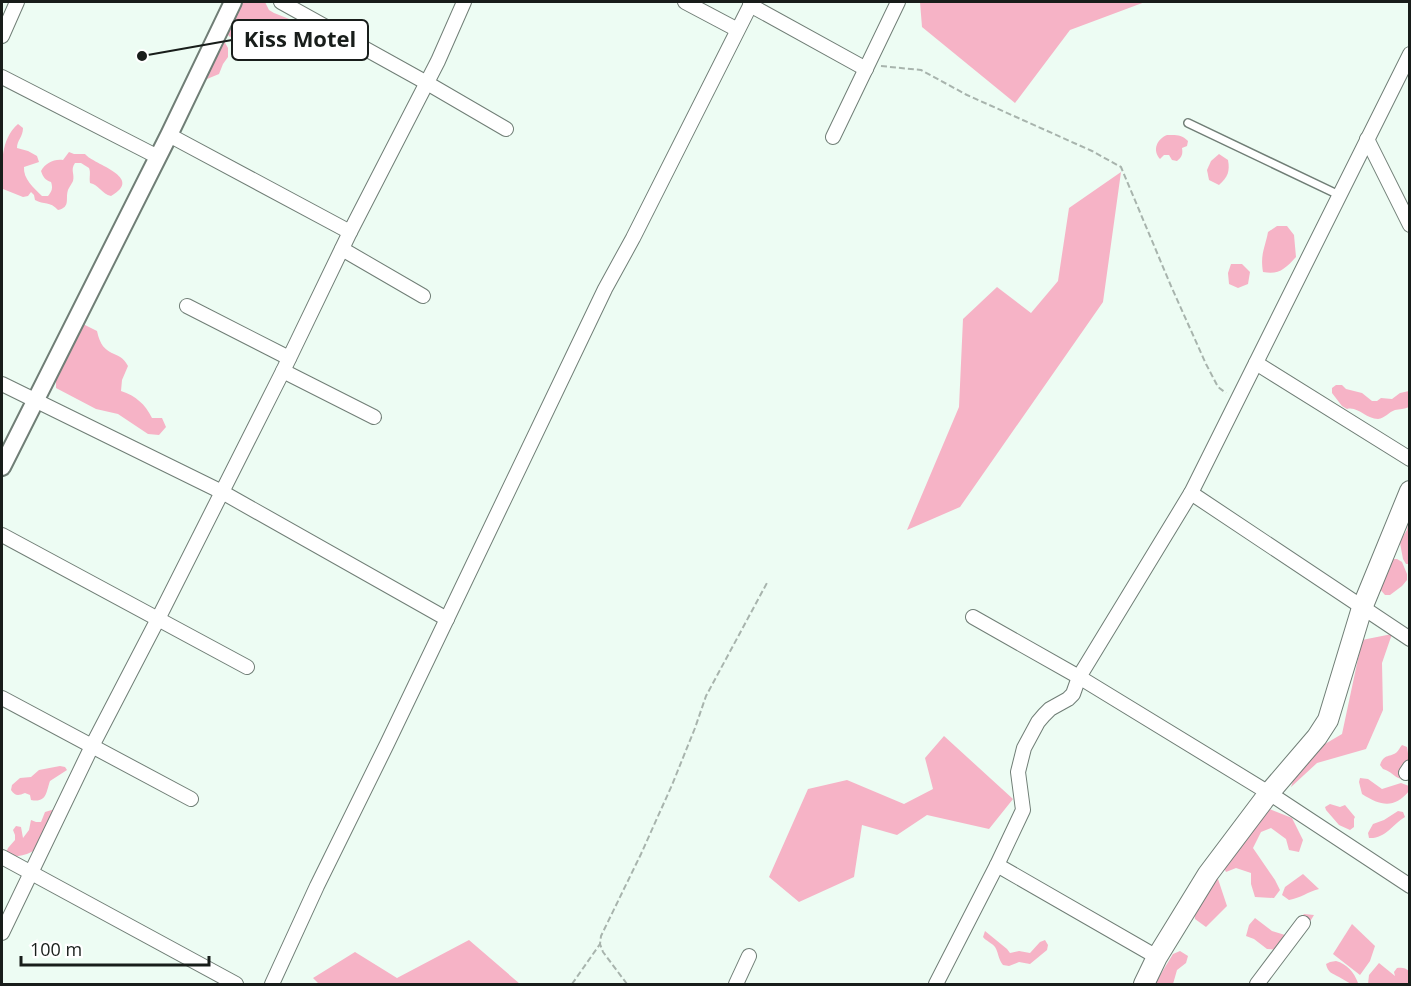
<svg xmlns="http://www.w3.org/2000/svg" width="1411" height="986" viewBox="0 0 1411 986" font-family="'Open Sans',sans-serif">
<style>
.forest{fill:#f6b3c6}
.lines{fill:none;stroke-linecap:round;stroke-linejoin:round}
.service-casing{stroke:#707e76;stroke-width:10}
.minor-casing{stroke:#707e76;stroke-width:16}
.tertiary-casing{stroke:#707e76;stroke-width:20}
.secondary-casing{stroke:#707e76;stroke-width:22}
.path{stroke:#a8b4ad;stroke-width:2;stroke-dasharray:6 3;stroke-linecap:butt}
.service{stroke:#fff;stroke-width:7}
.minor{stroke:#fff;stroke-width:14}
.tertiary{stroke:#fff;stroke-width:16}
.secondary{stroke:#fff;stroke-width:20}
.leader{fill:none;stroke:#181d1a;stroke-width:2}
.callout-dot{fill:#181d1a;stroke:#fff;stroke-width:2}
.callout{fill:#fff;stroke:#181d1a;stroke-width:2}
.callout-label{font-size:22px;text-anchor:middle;font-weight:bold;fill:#181d1a}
</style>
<rect width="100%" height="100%" fill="#edfcf3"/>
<g class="forest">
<path d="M239,2H265L269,10L274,13L307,26L310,30L311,36L290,32L275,33L263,23C254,26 251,34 244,38L239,35L230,37L226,33Z"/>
<path d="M920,2H1145L1070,30L1015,103L922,27Z"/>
<path d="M221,40L224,41L228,48V57L223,64L219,74L207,79L205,78Z"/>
<path d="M18,124L23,128C23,137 17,140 17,148L28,151L37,156L39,162L24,167C23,179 34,188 42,196H48C52,191 53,188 51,182C45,180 43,177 41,171C46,163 53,159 63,160L69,152L74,154H85C94,165 145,177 111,196C102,194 99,185 90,183C89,177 91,173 89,168L81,163H75C70,170 75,174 73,181C72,183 69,188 68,190C65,199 71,207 58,210C50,201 44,205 35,200L34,195L31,192L28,196L23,197L3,189L2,188C2,164 0,140 18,124Z"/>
<path d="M1167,135C1176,135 1181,134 1188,141L1187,146L1182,148C1183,154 1182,157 1177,161L1172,160L1169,155H1164L1160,159C1152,150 1157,139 1167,135Z"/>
<path d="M1219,154L1228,160C1230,171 1228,177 1219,185L1209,180L1207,170L1211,161Z"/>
<path d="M1121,172L1103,302L960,507L907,530L959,407L963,319L997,287L1031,313L1058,281L1069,208Z"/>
<path d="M1277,226H1287L1294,235L1296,257C1285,269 1279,275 1263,272C1260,254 1265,248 1268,232Z"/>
<path d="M1231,264H1242L1250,272L1248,284L1238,288L1229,284L1228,273Z"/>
<path d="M83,324L97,331C103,360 119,348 128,366L122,380L121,391C136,396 145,404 152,418H162L166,427L159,435L148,434L118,414L96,409L56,388V377L76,328Z"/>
<path d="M1336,385H1342L1346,389L1362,393L1372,401H1377L1381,398L1392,399L1400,393L1409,391V407C1405,409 1399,409 1395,410C1389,412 1385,418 1378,419C1366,419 1358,406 1347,409L1342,406L1332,393V388Z"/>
<path d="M1409,519V564H1406L1403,559L1400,543L1401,539L1407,530Z"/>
<path d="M1391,559H1397L1402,562L1407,574V580L1402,586L1390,595H1385L1378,587Z"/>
<path d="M1392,634L1382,663L1383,710L1366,749L1317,763L1291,787L1301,758L1342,734L1362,640Z"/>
<path d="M944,736L1013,799L989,829L927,815L897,835L862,825L854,877L799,902L769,877L808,789L847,780L904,804L933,789L925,758Z"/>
<path d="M1402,745L1407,747C1409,757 1410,772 1401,779C1394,777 1391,771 1383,769L1380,765C1384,753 1390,758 1397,752C1399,750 1400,747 1402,745Z"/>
<path d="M60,766L65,767L67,770L50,781C46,792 47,803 31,800L30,795L25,793C18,796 15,796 11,790L12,785L20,778L31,777L39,770Z"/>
<path d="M1360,778L1368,779L1382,789L1401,783L1409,786V791C1394,809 1381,806 1362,794L1359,782Z"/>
<path d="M1330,804L1340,807L1345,805L1355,817L1354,819V827L1350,830L1339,825L1326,810L1325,807Z"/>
<path d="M1267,808L1292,818L1303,840L1299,852L1289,850L1286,839L1271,828L1261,832L1253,848L1275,880L1280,890L1274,898L1255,897L1251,884V873L1236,868L1226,872L1222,864Z"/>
<path d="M55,809C42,841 44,857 4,857L8,848L15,840V835L13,830L16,826L21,827L23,838L29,830L31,820L36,822H41L45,812Z"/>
<path d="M1398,811L1403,812L1405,817C1392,825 1385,839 1369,838L1368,833L1373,824L1384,820Z"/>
<path d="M1303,874L1319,889C1307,892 1301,898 1289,900L1282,895L1285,887Z"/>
<path d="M1217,876L1227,906L1206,927L1195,919L1194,909Z"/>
<path d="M1304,914L1314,915L1297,943L1285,950L1267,949L1254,939L1246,936L1249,925L1255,918L1272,931L1285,935Z"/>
<path d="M1352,924L1375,946L1370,961L1360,975L1333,954Z"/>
<path d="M985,931L1007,949L1010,953L1019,951L1030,953L1040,942L1045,940L1048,945L1047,950L1030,964L1019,962L1009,966L1003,965C998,959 998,951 995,947C992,943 986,941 983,937Z"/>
<path d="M469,940L520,984H319L313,978L355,952L397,978Z"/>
<path d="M1180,951L1188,956L1186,963L1177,970L1173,984H1158L1156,982L1173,954Z"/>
<path d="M1336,961C1347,964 1354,972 1358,983L1351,984C1347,982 1343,979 1339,977C1332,973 1328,973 1326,964L1330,962Z"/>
<path d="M1379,963L1395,976L1394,972L1397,968C1402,967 1406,968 1409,971V984H1368L1369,975Z"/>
</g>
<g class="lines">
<g class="service-casing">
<path id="service" d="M1188,123L1339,195"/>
</g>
<g class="minor-casing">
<g id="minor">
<path d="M281,2L427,83L506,129"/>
<path d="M685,2L736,29"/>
<path d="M750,5L866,69"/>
<path d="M2,36L17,2"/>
<path d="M2,77L158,157"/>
<path d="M169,135L350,232"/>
<path d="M833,137L898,2"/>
<path d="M1367,139L1410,225"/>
<path d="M342,249L423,296"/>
<path d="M187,306L289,358"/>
<path d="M1256,363L1410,459"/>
<path d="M283,371L374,417"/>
<path d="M2,384L222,492L447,619"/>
<path d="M1191,493L1410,639"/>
<path d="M2,535L247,667"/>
<path d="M973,617L1079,677L1269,793L1410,886"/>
<path d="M2,698L191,799"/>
<path d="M1406,773L1410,767"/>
<path d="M2,857L236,984"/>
<path d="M997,865L1157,957"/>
<path d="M2,933L92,746L158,619L283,371L350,232L438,61L464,2"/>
<path d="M272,984L317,886L387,744L605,289L633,238L752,2"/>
<path d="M736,984L749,956"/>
<path d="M936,984L997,865L1023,810L1018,772L1024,748L1038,722L1044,715L1050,709L1068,699L1073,694L1079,677L1191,493L1410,54"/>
<path d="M1257,984L1303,923"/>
</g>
</g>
<g class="tertiary-casing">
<path id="tertiary" d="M2,467L169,135L233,2"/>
</g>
<g class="secondary-casing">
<path id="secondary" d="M1144,984L1157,957L1208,874L1269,793L1317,737L1328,720L1362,608L1410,491"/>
</g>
<g class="path">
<path d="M881,66L921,70L967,95L1092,151L1121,167L1171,286L1206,364L1218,387L1226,393"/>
<path d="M572,984L600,944"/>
<path d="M627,984L603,952L600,944L601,936L641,854L672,785L695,728L706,696L768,581"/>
</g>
<use href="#service" class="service"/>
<use href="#minor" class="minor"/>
<use href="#tertiary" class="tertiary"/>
<use href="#secondary" class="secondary"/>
</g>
<path class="leader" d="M142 56L232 40"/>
<circle class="callout-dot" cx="142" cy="56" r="6"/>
<rect class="callout" x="232" y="20" width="136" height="40" rx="6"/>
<g class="callout-label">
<text x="300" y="47">Kiss Motel</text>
</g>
<rect width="1411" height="986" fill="none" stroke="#181d1a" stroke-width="6"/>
<path d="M21 956v9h188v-9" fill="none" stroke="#181d1a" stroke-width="3"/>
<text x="30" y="956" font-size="18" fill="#181d1a" stroke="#ffffff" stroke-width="4.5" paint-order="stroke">100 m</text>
</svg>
